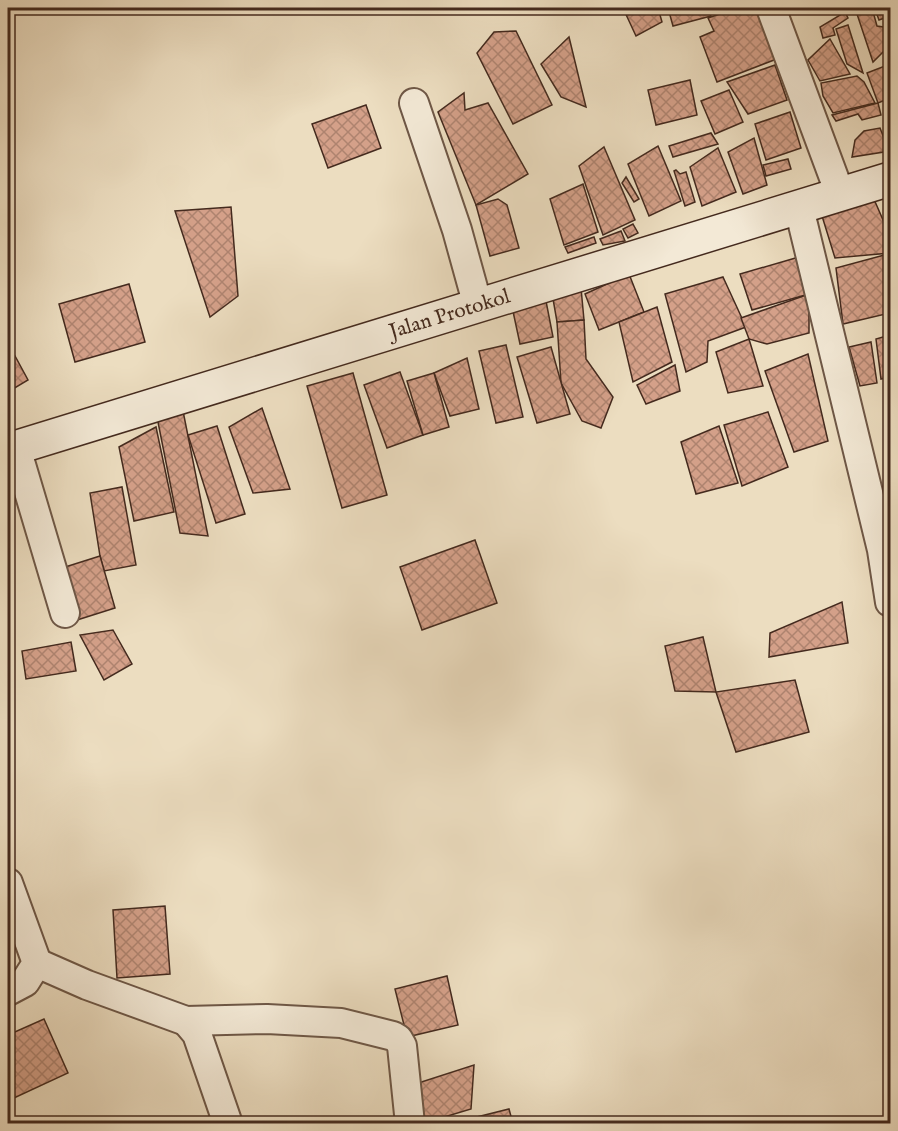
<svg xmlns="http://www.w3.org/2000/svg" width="898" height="1131" viewBox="0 0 898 1131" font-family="'IM FELL English',serif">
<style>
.building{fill:url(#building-cross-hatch);stroke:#442a1e;stroke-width:1.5}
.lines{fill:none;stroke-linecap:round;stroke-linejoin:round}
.street-casing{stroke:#6e5746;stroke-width:32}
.secondary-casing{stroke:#442a1e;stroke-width:36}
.street{stroke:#f3e9d6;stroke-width:28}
.secondary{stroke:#f3e9d6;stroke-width:33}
.labels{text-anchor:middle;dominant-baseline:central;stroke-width:4.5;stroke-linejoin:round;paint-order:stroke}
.street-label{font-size:21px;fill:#442a1e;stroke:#f3e9d6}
</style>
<defs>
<pattern id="building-cross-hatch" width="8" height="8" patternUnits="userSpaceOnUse" patternTransform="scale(1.5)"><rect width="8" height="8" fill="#d4a089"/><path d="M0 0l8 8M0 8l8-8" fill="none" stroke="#ae836f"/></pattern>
</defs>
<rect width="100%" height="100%" fill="#ecddc0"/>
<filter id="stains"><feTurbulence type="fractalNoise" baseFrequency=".00333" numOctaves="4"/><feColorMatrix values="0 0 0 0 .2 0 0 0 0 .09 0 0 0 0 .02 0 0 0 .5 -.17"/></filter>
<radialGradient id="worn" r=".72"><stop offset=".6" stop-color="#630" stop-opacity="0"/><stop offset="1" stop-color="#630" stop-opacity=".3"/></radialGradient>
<g class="building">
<path d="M623,8H658L662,22L636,36Z"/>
<path d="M668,8H706L711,16L673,26Z"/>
<path d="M737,8H769L787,55L717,82L700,37L714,31L708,18Z"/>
<path d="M855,8H872L877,26L890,28V45L873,62Z"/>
<path d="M879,8H890V16L879,20L875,9Z"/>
<path d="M845,12L848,18L833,28L835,35L823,38L820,27Z"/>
<path d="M848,25L863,73L847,64L836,29Z"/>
<path d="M516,31L552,105L513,124L477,53L494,32Z"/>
<path d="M569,37L586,107L561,97L541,64Z"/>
<path d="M830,39L850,74L820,81L808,60Z"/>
<path d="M890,64V98L878,103L867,73Z"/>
<path d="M775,65L787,100L748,114L727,82Z"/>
<path d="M857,76L864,82L875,103L833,113L823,96L821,83Z"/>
<path d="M690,80L697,115L656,125L648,90Z"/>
<path d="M729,90L743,122L715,134L701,101Z"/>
<path d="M464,93L465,110L488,103L528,174L476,205L438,112Z"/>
<path d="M878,103L881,115L862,120L858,114L836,121L832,115Z"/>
<path d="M366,105L381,148L328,168L312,124Z"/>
<path d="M790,112L801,148L766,160L755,124Z"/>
<path d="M880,128L884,138L890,136V151L852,157L855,140L864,131Z"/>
<path d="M711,133L718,144L673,157L669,146Z"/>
<path d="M754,138L767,185L743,194L728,152Z"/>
<path d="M658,146L681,201L649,216L628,164Z"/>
<path d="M604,147L635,220L603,235L579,166Z"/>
<path d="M718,148L736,192L702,206L690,167Z"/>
<path d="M788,159L791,169L766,176L763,165Z"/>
<path d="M676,170L680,174L686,172L695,202L685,206L674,171Z"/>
<path d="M626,177L639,199L634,202L622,183Z"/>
<path d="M583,184L598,232L564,245L550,199Z"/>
<path d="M873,197L890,236V253L835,258L822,216Z"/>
<path d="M498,199L507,205L519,248L490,256L476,205Z"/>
<path d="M231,207L238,296L210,317L175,211Z"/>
<path d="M633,224L638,233L628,238L623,229Z"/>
<path d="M621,231L625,241L603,245L600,239Z"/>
<path d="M594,237L596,243L568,253L565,247Z"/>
<path d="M888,254L890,267V313L843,324L836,268Z"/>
<path d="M799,257L809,294L752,310L740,274Z"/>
<path d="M629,274L644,312L599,330L585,294Z"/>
<path d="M723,277L746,327L708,341L707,362L686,372L665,294Z"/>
<path d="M129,284L145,342L75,362L59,304Z"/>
<path d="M581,288L584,320L557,322L552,293Z"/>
<path d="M809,294V333L767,344L749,339L741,318Z"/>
<path d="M545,296L553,337L520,344L511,302Z"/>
<path d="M657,307L672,362L633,382L619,322Z"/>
<path d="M584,320L586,359L613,397L601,428L582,421L561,383L557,322Z"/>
<path d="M890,335V377L881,379L876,339Z"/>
<path d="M749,339L763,386L728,393L716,352Z"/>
<path d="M871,342L877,383L860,386L849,347Z"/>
<path d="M8,343L28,380L8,392Z"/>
<path d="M506,345L523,417L496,423L479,351Z"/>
<path d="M551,347L570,414L537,423L517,357Z"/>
<path d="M808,354L828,441L794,452L765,371Z"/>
<path d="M467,358L479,409L450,416L434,373Z"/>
<path d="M675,365L680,391L646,404L637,385Z"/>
<path d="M400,372L423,435L387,448L364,385Z"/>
<path d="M353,373L387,495L342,508L307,386Z"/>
<path d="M434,373L449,427L423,435L407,381Z"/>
<path d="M262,408L290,489L253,493L229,427Z"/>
<path d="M183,411L208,536L180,533L157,417Z"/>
<path d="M768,412L788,467L742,486L724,425Z"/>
<path d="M217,426L245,514L216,523L188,435Z"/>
<path d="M719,426L738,483L696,494L681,442Z"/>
<path d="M156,427L174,512L134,521L119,447Z"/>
<path d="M122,487L136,565L104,571L100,556L90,493Z"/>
<path d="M475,540L497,603L422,630L400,567Z"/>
<path d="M100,556L115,608L77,620L62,568Z"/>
<path d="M842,602L848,643L769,657L770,633Z"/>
<path d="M113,630L132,664L104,680L80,635Z"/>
<path d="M703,637L716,692L675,691L665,646Z"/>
<path d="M71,642L76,671L26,679L22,651Z"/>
<path d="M795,680L809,732L736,752L716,692Z"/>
<path d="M165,906L170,974L117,978L113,910Z"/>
<path d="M447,976L458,1025L407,1037L395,989Z"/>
<path d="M44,1019L68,1073L14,1098L8,1083V1035Z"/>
<path d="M474,1065L471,1109L421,1124L409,1086Z"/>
<path d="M509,1109L513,1124H454L453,1123Z"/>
</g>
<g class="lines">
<g class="street-casing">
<g id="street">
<path d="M771,8L840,194"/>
<path d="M414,103L457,230L478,306"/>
<path d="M799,208L882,550L890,602"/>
<path d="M16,448L65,613"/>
<path d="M8,883L37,963L25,982L8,991"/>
<path d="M37,963L87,985L186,1021L267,1019L341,1023L393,1036L398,1039L402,1046L410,1124"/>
<path d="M186,1021L197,1034L228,1124"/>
</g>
</g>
<g class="secondary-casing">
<g id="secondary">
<path id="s1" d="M8,450L890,179"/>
</g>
</g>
<use href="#street" class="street"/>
<use href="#secondary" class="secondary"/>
</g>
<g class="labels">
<g class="street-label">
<text stroke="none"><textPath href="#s1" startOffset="462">Jalan Protokol</textPath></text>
</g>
</g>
<rect width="898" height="1131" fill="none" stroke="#ecddc0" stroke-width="30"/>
<rect x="9" y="9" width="880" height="1113" fill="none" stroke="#442a1e" stroke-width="3"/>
<rect x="15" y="15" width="868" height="1101" fill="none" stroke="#442a1e" stroke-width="1.5"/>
<rect width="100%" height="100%" filter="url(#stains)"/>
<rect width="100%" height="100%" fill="url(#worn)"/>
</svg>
